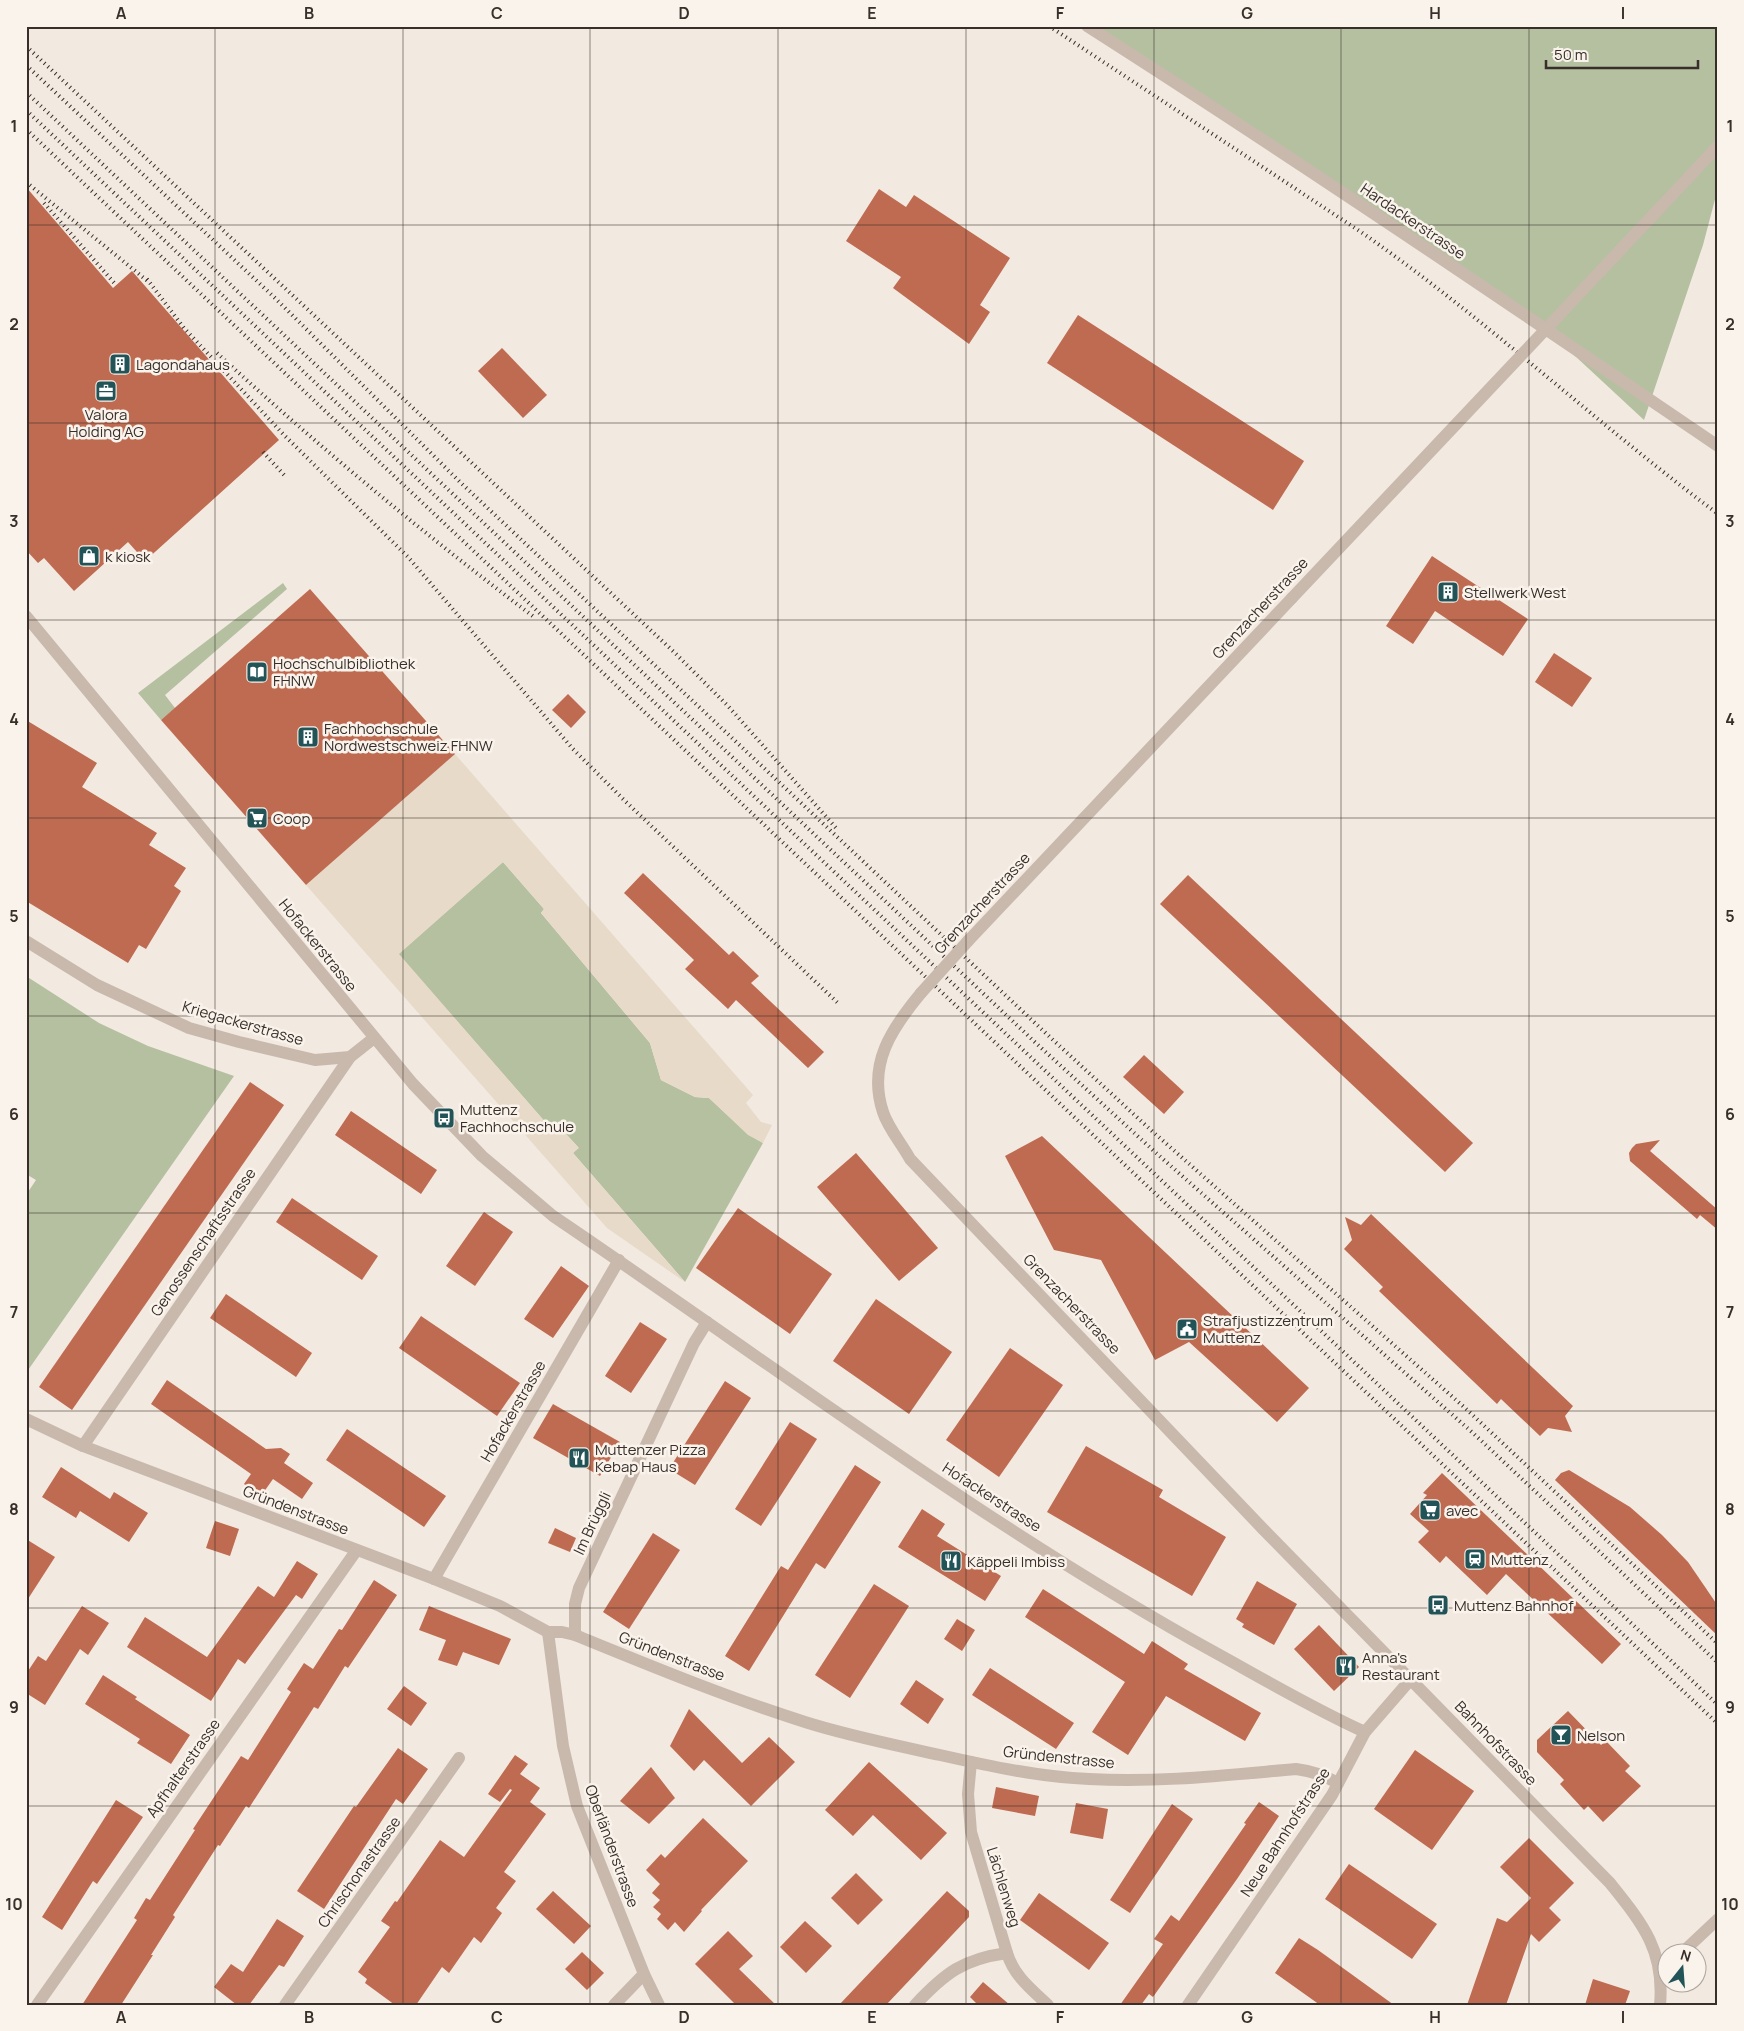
<svg xmlns="http://www.w3.org/2000/svg" width="1744" height="2031" viewBox="0 0 1744 2031" font-family="Manrope,sans-serif">
<style>
.green{fill:#b5c0a0}
.plaza{fill:#e8dac8}
.building{fill:#be6b51}
.lines{fill:none;stroke-linecap:round;stroke-linejoin:round}
.minor{stroke:#c9b9ac;stroke-width:12}
.tertiary{stroke:#c9b9ac;stroke-width:12}
.rail{stroke:#382f2a;stroke-width:4;stroke-dasharray:1 4;stroke-linecap:butt}
.tertiary-bridge{stroke:#c9b9ac;stroke-width:12}
.grid{fill:none;stroke:#382f2a;stroke-width:1;stroke-opacity:0.55}
.labels{text-anchor:middle;dominant-baseline:central;stroke-width:5;stroke-linejoin:round;paint-order:stroke}
.street-label{font-size:15px;fill:#382f2a;stroke:#f9f3ec}
.poi-label{font-size:15px;fill:#382f2a;stroke:#f9f3ec;text-anchor:start}
.neatline{fill:none;stroke:#382f2a;stroke-width:2}
.grid-label{font-size:16px;text-anchor:middle;font-weight:bold;fill:#382f2a}
</style>
<rect width="100%" height="100%" fill="#f2e9e0"/>
<g class="green">
<path d="M1087,26H1718V188L1703,245L1644,420L1546,329Z"/>
<path d="M283,583L287,589L165,695L175,708L161,720L138,693Z"/>
<path d="M503,862L544,909L541,913L650,1043L661,1080L695,1097L709,1098L748,1134L763,1143L685,1282L573,1153L578,1147L559,1127L553,1131L398,954Z"/>
<path d="M26,976L99,1023L148,1046L234,1076L26,1373V1195L36,1180L26,1174Z"/>
</g>
<path class="plaza" d="M455,754L753,1095L746,1103L761,1122L772,1125L763,1143L748,1135L709,1098L695,1097L661,1080L650,1043L541,913L544,909L503,862L399,954L553,1131L559,1126L579,1148L573,1153L685,1282L607,1228L306,885Z"/>
<g class="building">
<path d="M26,187L113,288L132,271L279,440L145,561L128,542L74,591L44,558L38,563L26,550Z"/>
<path d="M879,189L906,207L914,195L1010,258L980,305L990,312L969,344L893,288L901,277L846,241Z"/>
<path d="M1078,315L1304,461L1273,510L1047,363Z"/>
<path d="M502,348L547,395L523,418L478,371Z"/>
<path d="M1432,556L1528,619L1503,656L1435,611L1413,644L1386,626Z"/>
<path d="M310,589L455,754L306,885L161,720Z"/>
<path d="M1554,653L1592,678L1572,707L1535,682Z"/>
<path d="M568,694L586,712L571,728L552,710Z"/>
<path d="M26,720L97,763L82,787L157,833L149,845L186,868L174,886L181,891L146,949L139,945L128,963L26,901Z"/>
<path d="M643,873L729,955L733,951L759,976L751,983L824,1052L808,1068L736,1000L728,1009L685,969L694,960L624,893Z"/>
<path d="M1188,875L1473,1143L1445,1172L1160,904Z"/>
<path d="M1144,1055L1184,1092L1164,1114L1123,1077Z"/>
<path d="M250,1082L284,1105L72,1410L39,1387Z"/>
<path d="M351,1111L437,1170L421,1194L335,1135Z"/>
<path d="M1042,1136L1309,1388L1277,1422L1189,1342L1155,1360L1101,1260L1054,1250L1005,1156Z"/>
<path d="M1660,1140L1650,1151L1718,1210V1230L1700,1215L1697,1219L1630,1161L1629,1153L1632,1148L1636,1144Z"/>
<path d="M856,1153L938,1248L899,1281L817,1187Z"/>
<path d="M292,1198L378,1256L362,1280L276,1222Z"/>
<path d="M738,1208L832,1274L790,1334L696,1268Z"/>
<path d="M484,1212L513,1232L475,1286L446,1266Z"/>
<path d="M1371,1214L1573,1406L1565,1416L1572,1432L1548,1428L1540,1436L1501,1399L1497,1404L1379,1291L1383,1287L1344,1249L1352,1240L1345,1217L1361,1225Z"/>
<path d="M561,1266L589,1286L553,1338L524,1319Z"/>
<path d="M226,1294L312,1353L296,1377L210,1318Z"/>
<path d="M876,1299L952,1352L909,1414L833,1361Z"/>
<path d="M421,1316L520,1383L497,1416L399,1348Z"/>
<path d="M640,1322L667,1339L631,1393L605,1376Z"/>
<path d="M1010,1348L1063,1385L999,1477L946,1440Z"/>
<path d="M167,1380L266,1449L281,1448L290,1454L284,1463L313,1483L302,1499L273,1479L261,1496L244,1484L251,1474L151,1404Z"/>
<path d="M725,1381L751,1398L695,1485L669,1469Z"/>
<path d="M553,1404L620,1442L600,1476L533,1438Z"/>
<path d="M790,1422L817,1439L761,1526L735,1509Z"/>
<path d="M347,1429L446,1496L424,1527L326,1460Z"/>
<path d="M1086,1446L1163,1490L1159,1497L1226,1537L1192,1596L1047,1512Z"/>
<path d="M855,1465L881,1482L825,1569L816,1563L749,1671L725,1656L781,1566L788,1570Z"/>
<path d="M61,1467L110,1499L114,1492L148,1513L129,1542L80,1511L76,1518L42,1497Z"/>
<path d="M1569,1470L1630,1507L1662,1535L1688,1562L1718,1606V1636L1555,1480L1561,1473Z"/>
<path d="M1442,1473L1621,1644L1602,1664L1506,1574L1487,1595L1446,1556L1440,1563L1418,1542L1429,1531L1410,1514L1427,1495L1423,1493Z"/>
<path d="M922,1509L945,1524L937,1536L1001,1576L985,1601L898,1547Z"/>
<path d="M215,1521L239,1529L230,1556L206,1548Z"/>
<path d="M555,1528L576,1538L570,1552L548,1543Z"/>
<path d="M653,1533L680,1550L629,1629L603,1612Z"/>
<path d="M26,1539L55,1557L26,1602Z"/>
<path d="M297,1561L318,1574L302,1599L296,1595L245,1664L238,1659L211,1701L127,1647L145,1617L207,1657L258,1586L274,1597Z"/>
<path d="M374,1580L397,1595L348,1668L345,1666L318,1709L314,1707L249,1808L246,1806L220,1846L218,1845L173,1915L175,1917L151,1955H153L121,2005H82L137,1920L134,1918L146,1898L150,1900L195,1830L193,1829L241,1756L248,1760L291,1692L287,1689L304,1663L313,1669L339,1629L342,1630Z"/>
<path d="M1257,1581L1297,1604L1274,1645L1242,1627L1244,1624L1236,1619Z"/>
<path d="M874,1584L909,1606L850,1698L815,1675Z"/>
<path d="M1043,1589L1144,1654L1152,1641L1188,1664L1184,1669L1261,1713L1245,1741L1166,1696L1128,1755L1092,1732L1125,1682L1025,1617Z"/>
<path d="M82,1606L109,1623L88,1655L80,1649L45,1705L26,1693V1674L38,1656L46,1661Z"/>
<path d="M429,1606L511,1639L499,1665L463,1652L457,1666L438,1660L446,1640L419,1630Z"/>
<path d="M957,1619L975,1630L962,1651L944,1639Z"/>
<path d="M1319,1625L1359,1667L1334,1691L1294,1649Z"/>
<path d="M990,1668L1074,1723L1056,1749L972,1695Z"/>
<path d="M103,1675L137,1697L135,1699L190,1735L171,1764L137,1743L140,1739L85,1704Z"/>
<path d="M916,1680L944,1699L928,1724L900,1704Z"/>
<path d="M404,1686L427,1703L411,1726L387,1709Z"/>
<path d="M689,1709L742,1763L769,1737L795,1762L751,1806L704,1760L694,1771L670,1746Z"/>
<path d="M1568,1711L1601,1745L1606,1741L1630,1766L1625,1771L1641,1786L1603,1822L1588,1806L1584,1810L1560,1784L1564,1780L1537,1752V1740Z"/>
<path d="M398,1748L428,1769L403,1804L396,1799L324,1909L297,1891L354,1806L356,1807Z"/>
<path d="M1415,1750L1474,1791L1432,1850L1374,1809Z"/>
<path d="M515,1755L528,1764L520,1774L540,1788L530,1802L546,1814L504,1872L516,1881L496,1908L502,1913L481,1943L474,1937L449,1973L442,1967L416,2005H395L365,1983L367,1979L358,1972L390,1927L381,1921L395,1901L397,1902L440,1840L464,1857L512,1790L510,1789L500,1802L488,1794Z"/>
<path d="M869,1762L947,1833L921,1860L873,1815L853,1836L825,1810Z"/>
<path d="M651,1767L675,1798L649,1824L620,1801Z"/>
<path d="M996,1787L1039,1796L1035,1816L992,1808Z"/>
<path d="M116,1800L143,1817L97,1884L93,1881L62,1930L42,1917Z"/>
<path d="M1259,1802L1279,1816L1237,1879L1153,1997L1149,1994L1141,2005H1120L1163,1944L1154,1939L1171,1915L1179,1921L1246,1824L1244,1823Z"/>
<path d="M1076,1803L1108,1809L1103,1839L1070,1833Z"/>
<path d="M1172,1804L1193,1819L1130,1913L1110,1900Z"/>
<path d="M703,1818L748,1861L701,1910L702,1911L684,1932L675,1922L668,1930L657,1919L661,1914L653,1907L660,1900L652,1893L660,1884L646,1870L661,1854L665,1858Z"/>
<path d="M1529,1838L1574,1883L1549,1908L1561,1920L1539,1942L1531,1934L1506,2005H1467L1497,1918L1507,1922L1531,1898L1500,1867Z"/>
<path d="M1349,1864L1437,1924L1412,1959L1325,1899Z"/>
<path d="M856,1873L883,1900L858,1925L831,1898Z"/>
<path d="M553,1891L591,1926L574,1944L536,1909Z"/>
<path d="M947,1891L969,1911V1917L922,1967L886,2005H839Z"/>
<path d="M1039,1893L1109,1943L1089,1970L1020,1920Z"/>
<path d="M277,1919L304,1936L284,1967L279,1965L249,2005H237L214,1987L231,1964L243,1972Z"/>
<path d="M805,1921L832,1946L806,1973L780,1947Z"/>
<path d="M728,1931L753,1956L739,1969L776,2005H736L695,1964Z"/>
<path d="M1299,1938L1318,1950L1394,2005H1320L1275,1973Z"/>
<path d="M582,1952L604,1973L587,1990L565,1969Z"/>
<path d="M1593,1979L1630,1991L1625,2005H1585Z"/>
<path d="M983,1982L1010,2005H978L970,1997Z"/>
</g>
<g class="lines">
<g class="minor">
<path d="M1087,26C1300,162 1509,304 1718,446"/>
<path d="M26,941L97,985L189,1028L239,1042L315,1060L350,1057L374,1038"/>
<path d="M26,1419L83,1446L434,1579L500,1606L548,1632H562L575,1635C651,1666 726,1697 805,1722C849,1736 895,1745 940,1755C989,1766 1039,1777 1089,1779C1158,1783 1227,1775 1296,1769C1312,1771 1324,1775 1338,1783"/>
<path d="M83,1446L350,1057"/>
<path d="M434,1579L619,1260"/>
<path d="M548,1632L563,1746L577,1806L644,1974L659,2005"/>
<path d="M575,1635V1604L579,1588L694,1343L707,1322"/>
<path d="M971,1762L968,1794L971,1832L1007,1953C1014,1976 1031,1989 1048,2005"/>
<path d="M1678,1954L1685,1950L1718,1919"/>
<path d="M1659,1964L1666,1960"/>
<path d="M37,2005L356,1551"/>
<path d="M285,2005L459,1758"/>
<path d="M614,2005L644,1974"/>
<path d="M915,2005C945,1973 963,1959 1007,1953"/>
</g>
<g class="tertiary">
<path d="M1546,329L1718,146"/>
<path d="M26,616L413,1084L482,1156L553,1216C772,1364 984,1525 1216,1653C1265,1680 1314,1709 1365,1732"/>
<path d="M968,941L1292,598"/>
<path d="M921,993C892,1028 867,1064 883,1112C888,1128 902,1144 910,1159L1263,1529L1610,1883C1642,1923 1665,1950 1660,2005"/>
<path d="M1188,2005L1332,1795L1365,1732L1411,1679"/>
</g>
<g class="rail">
<path d="M1049,26L1361,232C1486,319 1596,423 1718,514"/>
<path d="M26,46L674,652L728,706L837,829"/>
<path d="M26,65L274,297L460,482L1052,1039L1152,1131L1464,1407L1718,1644"/>
<path d="M26,92L1038,1045L1155,1152L1473,1433L1718,1663"/>
<path d="M26,110L1718,1705"/>
<path d="M26,129L1718,1724"/>
<path d="M26,182L150,283"/>
<path d="M44,203L116,285"/>
<path d="M147,279L184,328L284,435L408,557L573,749L625,801L840,1005"/>
<path d="M217,353C319,447 424,534 534,617"/>
<path d="M263,452L286,477"/>
</g>
<g class="tertiary-bridge">
<path d="M1292,598L1546,329"/>
<path d="M921,993L968,941"/>
</g>
</g>
<path class="grid" d="M215,26V2005M403,26V2005M590,26V2005M778,26V2005M966,26V2005M1154,26V2005M1341,26V2005M1529,26V2005M26,225H1718M26,423H1718M26,620H1718M26,818H1718M26,1016H1718M26,1213H1718M26,1411H1718M26,1608H1718M26,1806H1718"/>
<defs>
<g id="building-square" transform="scale(1.125)"><rect x="-9" y="-9" width="18" height="18" rx="4" fill="#225357" stroke="#f9f3ec"/><path d="M-4-6H4V6H1V3H-1V6H-4ZM-2.5-4.3h1.7v1.8h-1.7ZM.8-4.3h1.7v1.8H.8ZM-2.5-1h1.7V.8h-1.7ZM.8-1h1.7V.8H.8Z" fill="#fff"/></g>
<g id="office-square" transform="scale(1.125)"><rect x="-9" y="-9" width="18" height="18" rx="4" fill="#225357" stroke="#f9f3ec"/><path d="M-6-3h4V-5.5h4V-3h4V5H-6ZM-1-4.5V-3h2v-1.5ZM-6 0V1H6V0Z" fill="#fff"/></g>
<g id="shop-square" transform="scale(1.125)"><rect x="-9" y="-9" width="18" height="18" rx="4" fill="#225357" stroke="#f9f3ec"/><path d="M-5-2.5h2.3a2.7 3.5 0 0 1 5.4 0H5L5.5 6h-11ZM-1.5-2.5h3a1.5 2.3 0 0 0-3 0Z" fill="#fff"/></g>
<g id="library-square" transform="scale(1.125)"><rect x="-9" y="-9" width="18" height="18" rx="4" fill="#225357" stroke="#f9f3ec"/><path d="M-6-4Q-3-5.5-.7-3.5V5Q-3 3-6 4ZM6-4Q3-5.5 .7-3.5V5Q3 3 6 4Z" fill="#fff"/></g>
<g id="supermarket-square" transform="scale(1.125)"><rect x="-9" y="-9" width="18" height="18" rx="4" fill="#225357" stroke="#f9f3ec"/><path d="M-6-5.5h2.5l.6 2H6L4.5 2H-2.5L-4.4-4H-6ZM-1.5 3.2a1.3 1.3 0 1 0 .1 0ZM3 3.2a1.3 1.3 0 1 0 .1 0Z" fill="#fff"/></g>
<g id="bus-square" transform="scale(1.125)"><rect x="-9" y="-9" width="18" height="18" rx="4" fill="#225357" stroke="#f9f3ec"/><path d="M-5-6H5V4H4V6H2V4H-2V6H-4V4H-5ZM-3.5-4V0h7V-4ZM-3.5 1.2v1.5H-2V1.2ZM2 1.2v1.5H3.5V1.2Z" fill="#fff"/></g>
<g id="civic-square" transform="scale(1.125)"><rect x="-9" y="-9" width="18" height="18" rx="4" fill="#225357" stroke="#f9f3ec"/><path d="M-.6-6.5H3V-4.5H.6V-3L4-1V1h2V6H-6V1h2V-1L-.6-3ZM-1.2 2.5V6h2.4V2.5Z" fill="#fff"/></g>
<g id="restaurant-square" transform="scale(1.125)"><rect x="-9" y="-9" width="18" height="18" rx="4" fill="#225357" stroke="#f9f3ec"/><path d="M-5-6h1v4h1v-4h1v4h1v-4h1v5L-1.5 .5V6h-2V.5L-5-1ZM5-6V6H3V1.5H1.5Q1.5-4 5-6Z" fill="#fff"/></g>
<g id="station-square" transform="scale(1.125)"><rect x="-9" y="-9" width="18" height="18" rx="4" fill="#225357" stroke="#f9f3ec"/><path d="M-3-6H3Q5-6 5-4V2Q5 4 3 4L4.5 6H3L1.5 4h-3L-3 6H-4.5L-3 4Q-5 4-5 2V-4Q-5-6-3-6ZM-3.5-4v3h7v-3ZM-3.5 1v1.5H-2V1ZM2 1v1.5H3.5V1Z" fill="#fff"/></g>
<g id="bar-square" transform="scale(1.125)"><rect x="-9" y="-9" width="18" height="18" rx="4" fill="#225357" stroke="#f9f3ec"/><path d="M-6-5H6L.8 .8V4.5H3.5V6h-7V4.5H-.8V.8Z" fill="#fff"/></g>
</defs>
<g fill-rule="evenodd">
<use href="#building-square" x="120" y="364"/>
<use href="#office-square" x="106" y="391"/>
<use href="#shop-square" x="89" y="556"/>
<use href="#building-square" x="1448" y="592"/>
<use href="#library-square" x="257" y="672"/>
<use href="#building-square" x="308" y="737"/>
<use href="#supermarket-square" x="257" y="818"/>
<use href="#bus-square" x="444" y="1118"/>
<use href="#civic-square" x="1187" y="1329"/>
<use href="#restaurant-square" x="579" y="1458"/>
<use href="#supermarket-square" x="1430" y="1510"/>
<use href="#station-square" x="1475" y="1559"/>
<use href="#restaurant-square" x="951" y="1561"/>
<use href="#bus-square" x="1438" y="1605"/>
<use href="#restaurant-square" x="1346" y="1666"/>
<use href="#bar-square" x="1561" y="1735"/>
</g>
<g class="labels">
<g class="street-label">
<text transform="translate(1413 221) rotate(34)">Hardackerstrasse</text>
<text transform="translate(1260 608) rotate(-47)">Grenzacherstrasse</text>
<text transform="translate(982 903) rotate(-47)">Grenzacherstrasse</text>
<text transform="translate(318 945) rotate(51)">Hofackerstrasse</text>
<text transform="translate(243 1023) rotate(16)">Kriegackerstrasse</text>
<text transform="translate(203 1242) rotate(-56)">Genossenschaftsstrasse</text>
<text transform="translate(1072 1304) rotate(46)">Grenzacherstrasse</text>
<text transform="translate(513 1411) rotate(-60)">Hofackerstrasse</text>
<text transform="translate(992 1497) rotate(33)">Hofackerstrasse</text>
<text transform="translate(296 1510) rotate(21)">Gründenstrasse</text>
<text transform="translate(592 1523) rotate(-65)">Im Brüggli</text>
<text transform="translate(672 1656) rotate(21)">Gründenstrasse</text>
<text transform="translate(1496 1743) rotate(46)">Bahnhofstrasse</text>
<text transform="translate(1059 1757) rotate(6)">Gründenstrasse</text>
<text transform="translate(183 1768) rotate(-55)">Apfhalterstrasse</text>
<text transform="translate(1285 1832) rotate(-57)">Neue Bahnhofstrasse</text>
<text transform="translate(612 1846) rotate(70)">Oberländerstrasse</text>
<text transform="translate(359 1872) rotate(-55)">Chrischonastrasse</text>
<text transform="translate(1004 1887) rotate(73)">Lächlenweg</text>
</g>
<g class="poi-label">
<text x="136" y="364">Lagondahaus</text>
<text x="106" y="414" text-anchor="middle">Valora<tspan x="106" dy="17">Holding AG</tspan></text>
<text x="105" y="556">k kiosk</text>
<text x="1464" y="592">Stellwerk West</text>
<text x="273" y="663">Hochschulbibliothek<tspan x="273" dy="17">FHNW</tspan></text>
<text x="324" y="728">Fachhochschule<tspan x="324" dy="17">Nordwestschweiz FHNW</tspan></text>
<text x="273" y="818">Coop</text>
<text x="460" y="1109">Muttenz<tspan x="460" dy="17">Fachhochschule</tspan></text>
<text x="1203" y="1320">Strafjustizzentrum<tspan x="1203" dy="17">Muttenz</tspan></text>
<text x="595" y="1449">Muttenzer Pizza<tspan x="595" dy="17">Kebap Haus</tspan></text>
<text x="1446" y="1510">avec</text>
<text x="1491" y="1559">Muttenz</text>
<text x="967" y="1561">Käppeli Imbiss</text>
<text x="1454" y="1605">Muttenz Bahnhof</text>
<text x="1362" y="1657">Anna's<tspan x="1362" dy="17">Restaurant</tspan></text>
<text x="1577" y="1735">Nelson</text>
</g>
</g>
<rect width="1744" height="2031" fill="none" stroke="#f9f3ec" stroke-width="55"/>
<g transform="translate(1682 1968) rotate(17)"><circle r="24" fill="#f9f3ec" stroke="#aca59e"/>
<path d="M0-4L9 19L0 12L-9 19Z" fill="#225357"/>
<text y="-8" font-size="14" font-weight="bold" text-anchor="middle" fill="#382f2a">N</text>
</g>
<path d="M1546 60v8h152v-8" fill="none" stroke="#382f2a" stroke-width="2.5"/>
<text x="1554" y="60" font-size="15" fill="#382f2a" stroke="#f9f3ec" stroke-width="4" paint-order="stroke">50 m</text>
<rect x="28" y="28" width="1688" height="1976" class="neatline"/>
<g class="grid-label">
<text x="121" y="19">A</text>
<text x="309" y="19">B</text>
<text x="497" y="19">C</text>
<text x="684" y="19">D</text>
<text x="872" y="19">E</text>
<text x="1060" y="19">F</text>
<text x="1247" y="19">G</text>
<text x="1435" y="19">H</text>
<text x="1623" y="19">I</text>
<text x="14" y="132">1</text>
<text x="1730" y="132">1</text>
<text x="14" y="330">2</text>
<text x="1730" y="330">2</text>
<text x="14" y="527">3</text>
<text x="1730" y="527">3</text>
<text x="14" y="725">4</text>
<text x="1730" y="725">4</text>
<text x="14" y="922">5</text>
<text x="1730" y="922">5</text>
<text x="14" y="1120">6</text>
<text x="1730" y="1120">6</text>
<text x="14" y="1318">7</text>
<text x="1730" y="1318">7</text>
<text x="14" y="1515">8</text>
<text x="1730" y="1515">8</text>
<text x="14" y="1713">9</text>
<text x="1730" y="1713">9</text>
<text x="14" y="1910">10</text>
<text x="1730" y="1910">10</text>
<text x="121" y="2023">A</text>
<text x="309" y="2023">B</text>
<text x="497" y="2023">C</text>
<text x="684" y="2023">D</text>
<text x="872" y="2023">E</text>
<text x="1060" y="2023">F</text>
<text x="1247" y="2023">G</text>
<text x="1435" y="2023">H</text>
<text x="1623" y="2023">I</text>
</g>
</svg>
